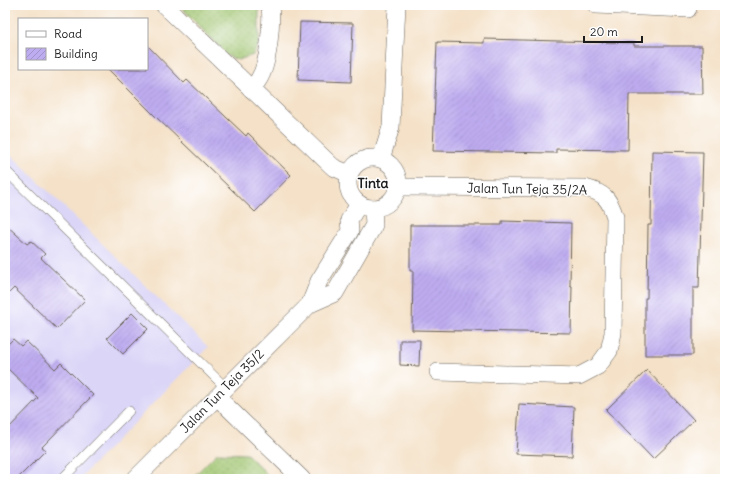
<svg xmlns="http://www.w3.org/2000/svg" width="730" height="484" viewBox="0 0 730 484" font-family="Delius,sans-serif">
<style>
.built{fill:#dbd6f7}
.grass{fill:url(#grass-dots);stroke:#5e7046}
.building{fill:url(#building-hatch)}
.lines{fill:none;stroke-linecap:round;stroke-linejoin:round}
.service-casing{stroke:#686158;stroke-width:10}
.minor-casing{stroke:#686158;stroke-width:18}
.service{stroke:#fff;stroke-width:9}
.minor{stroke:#fff;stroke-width:17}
.labels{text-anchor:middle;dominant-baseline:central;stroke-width:3;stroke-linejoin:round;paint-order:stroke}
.street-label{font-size:13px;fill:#1c1c1c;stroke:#fff}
.neighbourhood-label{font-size:14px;font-weight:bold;fill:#1c1c1c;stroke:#fff}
</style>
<defs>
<pattern id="grass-dots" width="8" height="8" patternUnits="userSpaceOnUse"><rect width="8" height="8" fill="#a0c56f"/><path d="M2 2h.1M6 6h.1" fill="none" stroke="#89a960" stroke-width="1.8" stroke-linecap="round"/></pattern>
<pattern id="building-hatch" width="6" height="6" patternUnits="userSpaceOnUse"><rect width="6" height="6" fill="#beacf0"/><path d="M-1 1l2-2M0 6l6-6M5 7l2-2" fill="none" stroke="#a393cd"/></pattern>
</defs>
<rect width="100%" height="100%" fill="#fff"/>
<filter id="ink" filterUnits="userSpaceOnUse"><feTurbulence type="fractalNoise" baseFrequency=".025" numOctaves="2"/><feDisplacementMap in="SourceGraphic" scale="8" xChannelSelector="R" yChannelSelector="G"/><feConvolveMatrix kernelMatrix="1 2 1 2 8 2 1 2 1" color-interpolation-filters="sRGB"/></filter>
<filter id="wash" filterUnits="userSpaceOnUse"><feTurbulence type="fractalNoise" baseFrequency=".012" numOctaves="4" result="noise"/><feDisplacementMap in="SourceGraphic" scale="16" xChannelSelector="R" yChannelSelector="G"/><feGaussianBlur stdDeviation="0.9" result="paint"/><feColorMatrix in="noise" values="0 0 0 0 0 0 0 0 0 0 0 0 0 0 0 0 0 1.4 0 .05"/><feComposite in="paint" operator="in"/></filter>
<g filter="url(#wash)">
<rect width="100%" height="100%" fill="#f4e1c7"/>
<path class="built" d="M5,149L208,347L79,479H5Z"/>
<g class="grass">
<path d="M179,5H259V44L253,55L238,60L227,56Z"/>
<path d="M217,453L247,454L272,479H191Z"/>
</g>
<g id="blocks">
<g class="building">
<path d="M300,22L353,23L351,82L298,80Z"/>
<path d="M484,39L634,43V46H702L703,94H629L628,150L556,149V153L433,151L437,42L484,43Z"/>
<path d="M147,45L184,83L187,80L246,136L248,133L291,175L255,212L157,118L108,69H147Z"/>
<path d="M652,151L703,152L699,288H693V355H645V298H647L648,225H651Z"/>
<path d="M502,221L571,223L570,286H572L571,333L412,330L413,271H410V225H502Z"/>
<path d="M5,224L27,244L31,241L45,254L41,258L85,300L57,329L14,288L5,297Z"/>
<path d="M132,313L148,329L123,354L107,338Z"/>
<path d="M13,339L21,346L26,341L55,369L61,363L93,395L42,447L46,450L17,479H5V432L38,398L5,366V347Z"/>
<path d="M400,340H420L419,366L400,365Z"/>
<path d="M647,370L694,420L653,459L606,410Z"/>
<path d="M519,404L574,407L572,456L516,454Z"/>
</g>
</g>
</g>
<g filter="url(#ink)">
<use href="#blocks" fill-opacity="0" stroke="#686158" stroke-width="1"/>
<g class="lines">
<g class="service-casing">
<g id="service">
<path d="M5,170L226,388"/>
<path d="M62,479L129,411"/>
</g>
</g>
<g class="minor-casing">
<g id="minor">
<path d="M164,5L333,167L349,174"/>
<path d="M596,5L688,9"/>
<path d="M251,89C253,86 257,83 259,79C269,63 272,23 270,5"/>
<circle cx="373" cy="183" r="25"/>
<path d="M381,159L391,127L397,5"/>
<path d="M398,187L585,188C604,193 609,198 615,217L613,333L609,351L598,366L579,376L438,372"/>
<path d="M310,304L319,281L350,231L349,220L359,204"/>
<path d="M217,397L302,479"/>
<path d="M135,479L310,304L335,293L374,225L373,208"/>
</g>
</g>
<use href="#service" class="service"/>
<use href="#minor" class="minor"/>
</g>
</g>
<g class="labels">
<g class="street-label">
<text transform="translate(527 189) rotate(1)">Jalan Tun Teja 35/2A</text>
<text transform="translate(222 391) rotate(-45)">Jalan Tun Teja 35/2</text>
</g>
<g class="neighbourhood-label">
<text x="373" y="183">Tinta</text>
</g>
</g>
<rect width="730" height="484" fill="none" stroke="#fff" stroke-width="20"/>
<rect x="18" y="18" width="130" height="52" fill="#ffffff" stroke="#a4a4a4"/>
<rect x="26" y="31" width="20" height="6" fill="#ffffff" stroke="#a4a4a4"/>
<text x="54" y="38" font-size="12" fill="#1c1c1c">Road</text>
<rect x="26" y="48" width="20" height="12" fill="url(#building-hatch)" stroke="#a4a4a4"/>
<text x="54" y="58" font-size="12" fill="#1c1c1c">Building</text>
<path d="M584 36v6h58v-6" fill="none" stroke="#1c1c1c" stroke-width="2"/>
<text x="590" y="36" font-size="12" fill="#1c1c1c" stroke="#ffffff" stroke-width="3" paint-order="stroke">20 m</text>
</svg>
